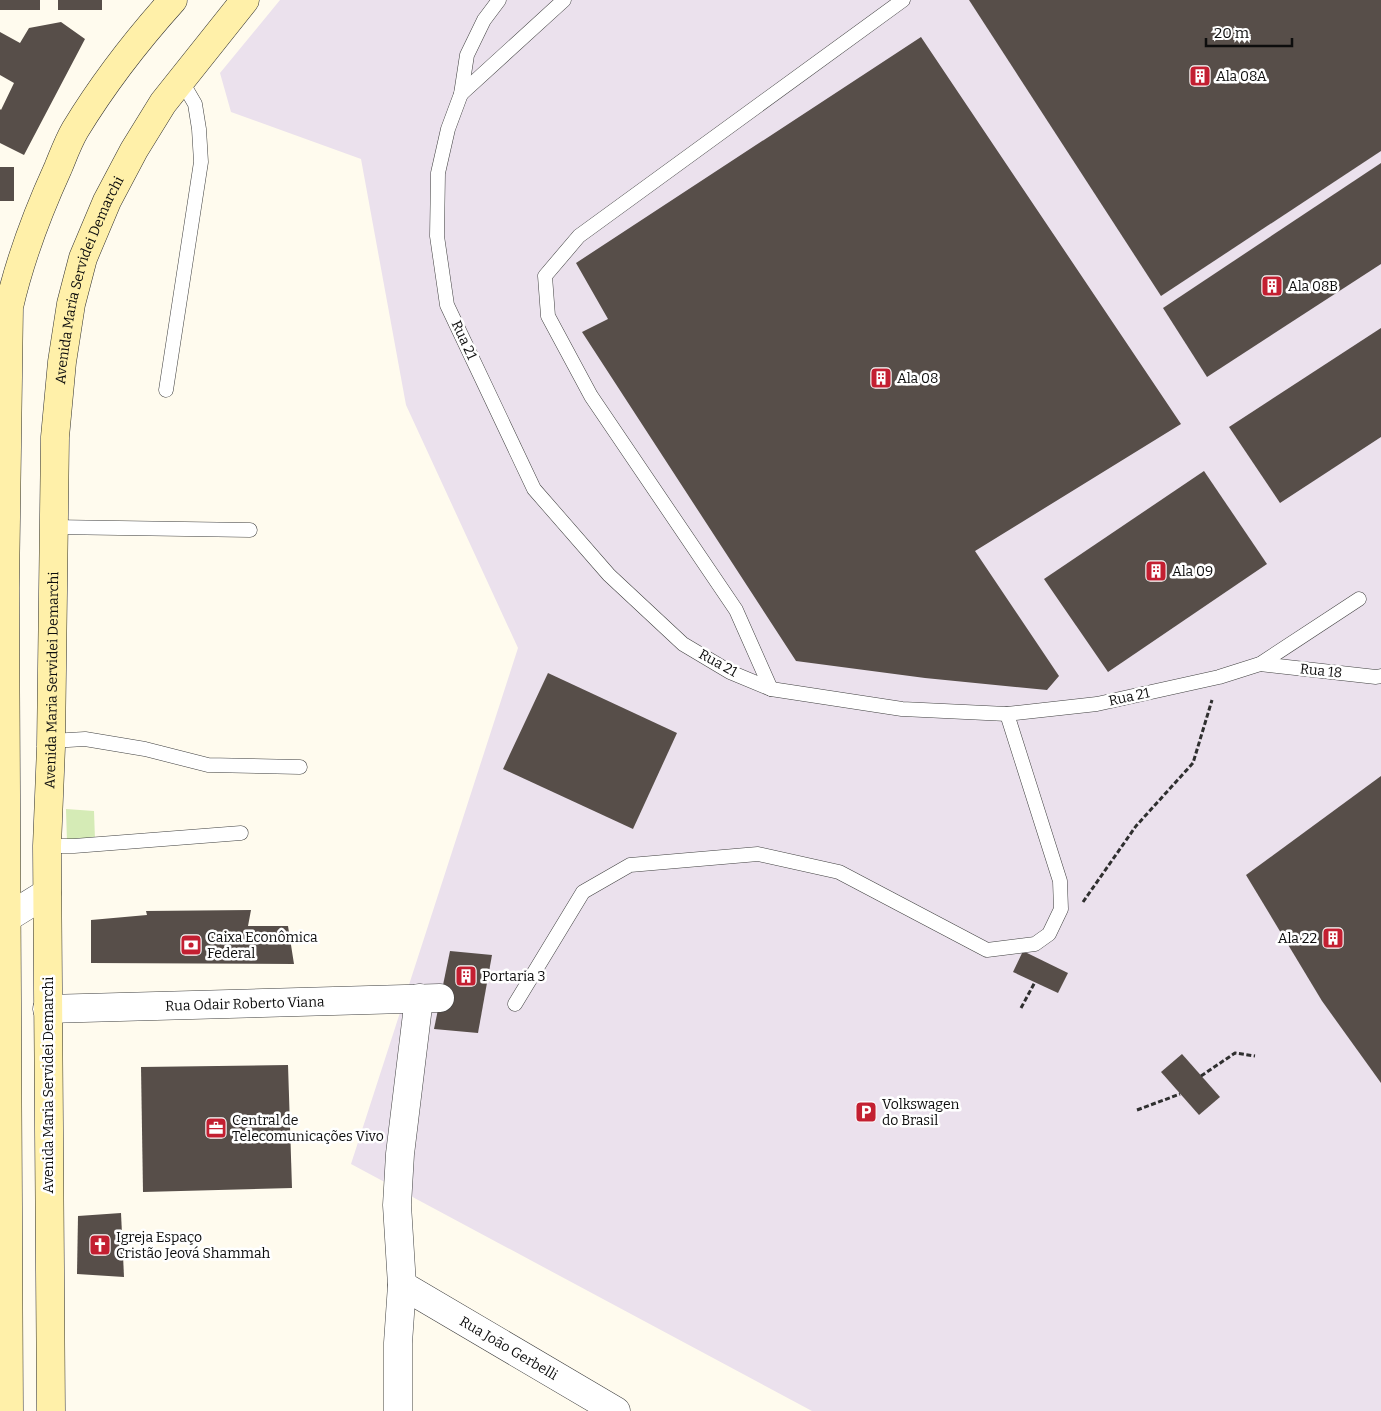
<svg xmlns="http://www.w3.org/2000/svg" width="1381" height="1411" viewBox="0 0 1381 1411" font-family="Bitter,serif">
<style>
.industrial{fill:#ebe1ed}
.green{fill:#d5ebb6}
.building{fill:#574e49}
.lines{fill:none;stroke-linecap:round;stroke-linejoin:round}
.lane-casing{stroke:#404040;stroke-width:15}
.street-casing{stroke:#404040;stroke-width:29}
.secondary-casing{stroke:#2f2f2f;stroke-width:29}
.path{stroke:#2f2f2f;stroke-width:3;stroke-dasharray:5 2.5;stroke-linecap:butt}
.lane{stroke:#fff;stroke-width:14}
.street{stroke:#fff;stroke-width:28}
.secondary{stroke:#fff0a9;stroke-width:28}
.labels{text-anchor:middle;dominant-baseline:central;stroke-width:5;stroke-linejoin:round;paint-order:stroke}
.poi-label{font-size:14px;fill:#0d0d0d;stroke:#fff;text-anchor:start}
.street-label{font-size:14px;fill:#0d0d0d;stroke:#fff}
</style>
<rect width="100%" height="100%" fill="#fffbee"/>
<path class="industrial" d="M280,0H1381V1411H812L351,1164L518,648L406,405L361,159L231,112L220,73Z"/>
<path class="green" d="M66,809L94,811L95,840L67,842Z"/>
<g class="building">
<rect x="0" y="0" width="40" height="10"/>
<rect x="58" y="0" width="44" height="10"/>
<path d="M969,0H1381V151L1161,296Z"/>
<path d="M61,22L85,39L24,155L0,143V109L1,110L14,83L0,75V32L20,43L29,28Z"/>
<path d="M921,37L1181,424L975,551L1059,676L1047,690L925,678L796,661L582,332L608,319L576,263Z"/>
<path d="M1381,163V264L1207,377L1163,308Z"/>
<rect x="0" y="167" width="14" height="34"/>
<path d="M1381,328V437L1280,503L1229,427Z"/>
<path d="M1204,471L1267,564L1108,672L1044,579Z"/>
<path d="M548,673L677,733L633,829L503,769Z"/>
<path d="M1381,776V1083L1322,1001L1246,875Z"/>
<path d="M251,910L248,926H288L294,964L91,963V920L147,915L146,911Z"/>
<path d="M450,951L492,955L478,1033L434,1029Z"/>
<path d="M1023,951L1068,973L1058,993L1013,972Z"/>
<path d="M1182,1054L1220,1097L1199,1115L1161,1072Z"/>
<path d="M288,1065L292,1188L143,1192L141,1067Z"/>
<path d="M121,1213L124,1277L77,1274L78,1216Z"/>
</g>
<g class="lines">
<g class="lane-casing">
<g id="lane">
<path d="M499,0L484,20L467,55L461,94L448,129L438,173L437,236L447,305L534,489L609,575L683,644L730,672L771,689L902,709L1007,714L1097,704L1219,677L1260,664L1359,599"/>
<path d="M461,94L564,0"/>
<path d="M166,390L201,162L199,129L195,104L181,80"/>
<path d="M54,527L250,530"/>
<path d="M1260,664L1376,677L1381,676"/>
<path d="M771,689L736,610L591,396L548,316L545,276L579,236L903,0"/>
<path d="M51,741L85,739L145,749L208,765L300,767"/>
<path d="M47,846H74L241,833"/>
<path d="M515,1004L583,892L630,865L758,854L839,872L987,950L1035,944L1049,934L1061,909L1060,881L1007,714"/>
</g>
</g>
<g class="street-casing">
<g id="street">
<path d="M0,919H5L47,893"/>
<path id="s1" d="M47,1009L440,998"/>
<path id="s2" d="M402,1285L616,1411"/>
<path d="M398,1411V1343L402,1285L397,1205L400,1154L419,998"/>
</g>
</g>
<g class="secondary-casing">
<g id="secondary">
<path d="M9,1411L5,588L9,307C20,259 37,214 58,168C63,156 68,142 75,130C103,84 137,40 173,0"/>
<path id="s3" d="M51,1411L47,846L51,747L55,437L62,362L71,304L83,258L107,201L134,150L163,103L245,0"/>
</g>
</g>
<g class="path">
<path d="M1083,902L1136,826L1193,763L1212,700"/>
<path d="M1021,1008L1035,982"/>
<path d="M1201,1076L1235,1053L1255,1056"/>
<path d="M1137,1110L1180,1094"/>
</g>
<use href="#lane" class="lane"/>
<use href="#street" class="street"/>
<use href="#secondary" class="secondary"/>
</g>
<defs>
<g id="building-square" transform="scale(1.125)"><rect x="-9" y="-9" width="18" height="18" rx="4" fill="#c31f31" stroke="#fff"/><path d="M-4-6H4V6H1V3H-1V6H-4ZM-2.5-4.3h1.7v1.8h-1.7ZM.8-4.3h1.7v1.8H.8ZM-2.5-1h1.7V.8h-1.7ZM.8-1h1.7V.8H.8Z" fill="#fff"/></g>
<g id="bank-square" transform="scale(1.125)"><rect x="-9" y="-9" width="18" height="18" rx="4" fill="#c31f31" stroke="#fff"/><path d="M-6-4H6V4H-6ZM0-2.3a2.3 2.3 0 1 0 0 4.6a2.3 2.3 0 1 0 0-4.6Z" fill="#fff"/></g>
<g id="parking-square" transform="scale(1.125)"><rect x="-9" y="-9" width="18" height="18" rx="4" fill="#c31f31" stroke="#fff"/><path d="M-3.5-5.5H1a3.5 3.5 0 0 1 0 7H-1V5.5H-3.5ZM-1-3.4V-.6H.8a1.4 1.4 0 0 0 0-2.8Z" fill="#fff"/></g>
<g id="office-square" transform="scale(1.125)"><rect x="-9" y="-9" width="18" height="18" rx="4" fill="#c31f31" stroke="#fff"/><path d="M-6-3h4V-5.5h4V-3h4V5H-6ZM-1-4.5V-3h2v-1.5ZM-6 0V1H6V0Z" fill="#fff"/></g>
<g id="church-square" transform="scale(1.125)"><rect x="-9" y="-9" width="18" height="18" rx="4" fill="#c31f31" stroke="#fff"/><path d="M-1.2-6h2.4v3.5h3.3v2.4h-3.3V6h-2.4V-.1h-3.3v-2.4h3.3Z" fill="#fff"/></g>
</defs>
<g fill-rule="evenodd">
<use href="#building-square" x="1200" y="76"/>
<use href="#building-square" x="1272" y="286"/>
<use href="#building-square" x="881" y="378"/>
<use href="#building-square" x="1156" y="571"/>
<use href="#building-square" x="1333" y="938"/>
<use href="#bank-square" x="191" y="945"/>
<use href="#building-square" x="466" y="976"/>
<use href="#parking-square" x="866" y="1112"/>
<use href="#office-square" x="216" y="1128"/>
<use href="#church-square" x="100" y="1245"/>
</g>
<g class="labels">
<g class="poi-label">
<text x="1216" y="76">Ala 08A</text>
<text x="1288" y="286">Ala 08B</text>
<text x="897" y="378">Ala 08</text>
<text x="1172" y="571">Ala 09</text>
<text x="207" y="937">Caixa Econômica<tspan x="207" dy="16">Federal</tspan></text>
<text x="1317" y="938" text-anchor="end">Ala 22</text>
<text x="482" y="976">Portaria 3</text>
<text x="882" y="1104">Volkswagen<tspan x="882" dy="16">do Brasil</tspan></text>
<text x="232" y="1120">Central de<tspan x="232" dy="16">Telecomunicações Vivo</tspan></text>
<text x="116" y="1237">Igreja Espaço<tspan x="116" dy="16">Cristão Jeová Shammah</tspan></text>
</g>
<g class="street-label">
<text stroke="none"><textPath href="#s3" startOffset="1136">Avenida Maria Servidei Demarchi</textPath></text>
<text transform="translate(464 340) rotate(65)">Rua 21</text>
<text transform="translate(718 663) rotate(29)">Rua 21</text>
<text transform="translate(1321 671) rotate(6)">Rua 18</text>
<text stroke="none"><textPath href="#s3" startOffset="731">Avenida Maria Servidei Demarchi</textPath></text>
<text transform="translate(1129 697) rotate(-12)">Rua 21</text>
<text stroke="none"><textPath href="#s1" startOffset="198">Rua Odair Roberto Viana</textPath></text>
<text transform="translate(48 1085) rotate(-90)">Avenida Maria Servidei Demarchi</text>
<text stroke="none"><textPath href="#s2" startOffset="124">Rua João Gerbelli</textPath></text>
</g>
</g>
<path d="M1206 38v8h86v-8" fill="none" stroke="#0d0d0d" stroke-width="2.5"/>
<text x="1214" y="38" font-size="15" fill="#0d0d0d" stroke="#ffffff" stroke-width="4" paint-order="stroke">20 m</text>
</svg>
